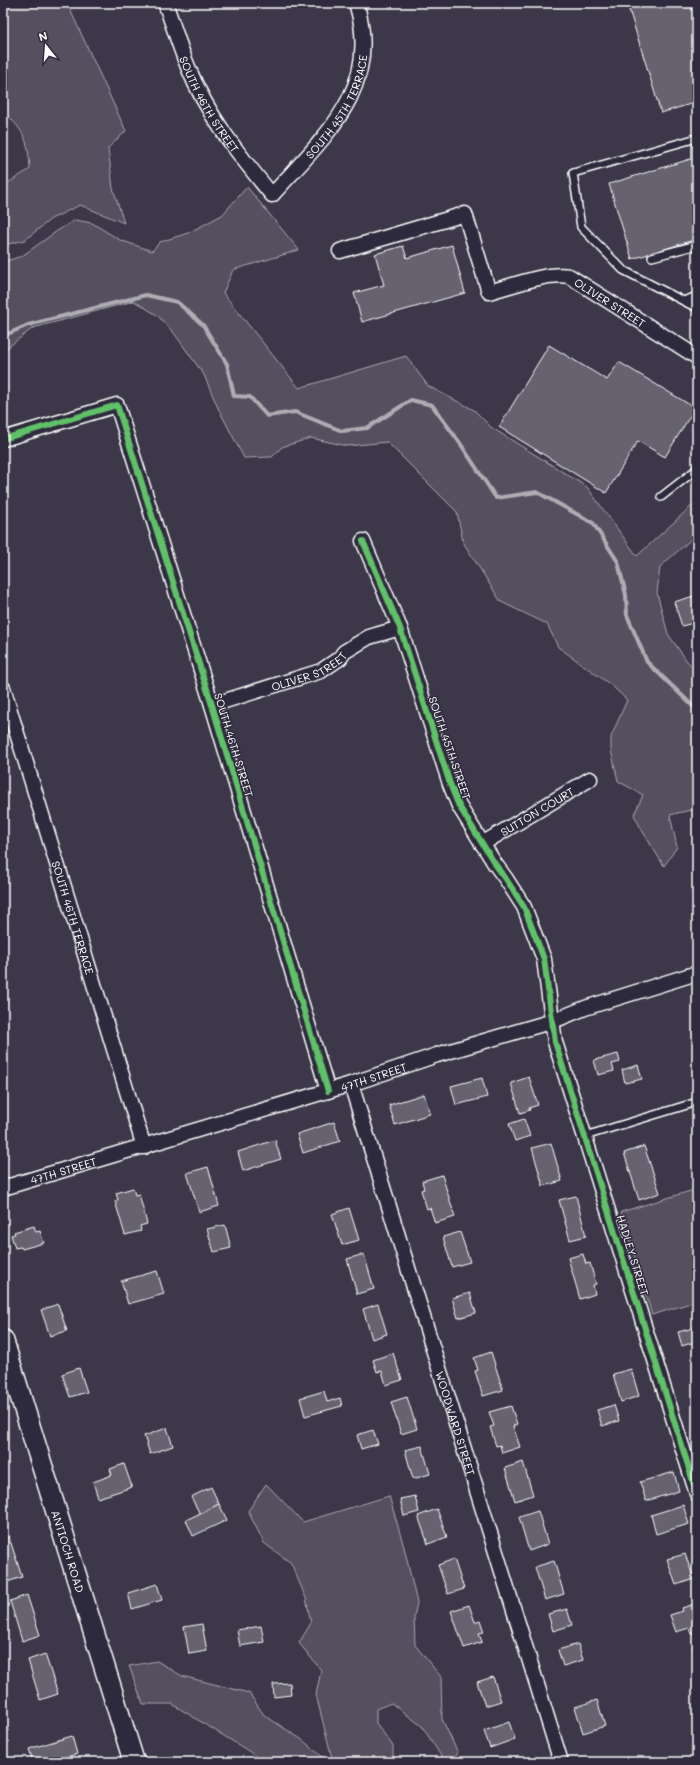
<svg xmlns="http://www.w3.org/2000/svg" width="700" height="1765" viewBox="0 0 700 1765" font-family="Mali,sans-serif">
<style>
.green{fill:#555060;stroke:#aaa8b0}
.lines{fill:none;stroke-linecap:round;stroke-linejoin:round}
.stream{stroke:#afadb4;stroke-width:4}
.building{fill:#666270;stroke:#fff}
.lane-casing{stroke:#fff;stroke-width:10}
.street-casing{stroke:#fff;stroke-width:17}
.secondary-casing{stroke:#fff;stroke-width:23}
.lane{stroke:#2f2a3d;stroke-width:7}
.street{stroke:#2f2a3d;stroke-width:14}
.secondary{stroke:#2f2a3d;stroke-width:20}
.cycleway-casing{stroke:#2f2a3d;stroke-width:8}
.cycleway{stroke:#61c268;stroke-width:6}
.labels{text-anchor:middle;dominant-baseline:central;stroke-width:3;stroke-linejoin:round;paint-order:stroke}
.street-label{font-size:11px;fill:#fff;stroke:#2f2a3d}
</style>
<rect width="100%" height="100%" fill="#3c3749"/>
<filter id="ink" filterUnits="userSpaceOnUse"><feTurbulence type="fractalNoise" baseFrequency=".025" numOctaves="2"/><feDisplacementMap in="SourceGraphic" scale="8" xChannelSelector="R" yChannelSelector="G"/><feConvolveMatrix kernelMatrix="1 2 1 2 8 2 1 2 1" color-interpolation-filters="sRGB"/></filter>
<g filter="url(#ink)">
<g class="green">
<path d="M3,3H67L126,131L108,148L113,188L124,223L80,205L51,219L25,240L4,245L3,244V186L30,169C28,139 25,132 3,111Z"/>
<path d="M247,187L299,250L233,270L223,293L299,388L406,356L428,386L474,410L492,428L587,487L637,556L697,501V534L660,567L657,593L668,634L687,661L697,671V816L690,810L670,815L677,847L664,866L643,832L634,815L643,795L618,781L611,750V737L627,700L611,685L558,647L547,624L501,602L463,542L457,512L387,442L347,446L311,438L282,447L272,457L244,458L218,408L204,375L174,333L157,315L134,301L33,328L3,351V262L22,256L57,231L75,220L92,223L120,240L152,251L160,242L188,233L222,215Z"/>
<path d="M697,1189V1301L652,1315L621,1212Z"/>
<path d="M266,1484L303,1522L389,1496L404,1547L417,1603L414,1617L415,1645L441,1677L442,1719L458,1753L451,1762L443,1759L422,1726L391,1703L376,1709V1723L393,1746V1759L384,1762H333L316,1695L321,1670L299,1643L311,1623L306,1598L291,1563L264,1543L248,1511Z"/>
<path d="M157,1661L182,1676L249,1693L264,1715L301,1739L329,1762H262L250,1752L172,1704H143L129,1666Z"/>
</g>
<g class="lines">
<path class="stream" d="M3,336L28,325L146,295L177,302L203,325L227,364L234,396L250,397L267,416L295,412L342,431L367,428L411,400L432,405L460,443L496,498L537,492L593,523L618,562L626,595L627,615L647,662L697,710"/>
</g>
<g class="building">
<path d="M627,3H697V102L661,113Z"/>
<path d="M3,129L8,132L3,140Z"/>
<path d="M697,157V239L632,259L609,184Z"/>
<path d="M452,245L465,293L362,322L354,293L384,285L375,254L403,246L407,258Z"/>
<path d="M549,345L607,380L619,362L695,408L665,457L638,441L606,493L499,427Z"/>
<path d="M697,595V622L682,626L674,602Z"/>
<path d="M618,1054L620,1062L612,1064L614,1071L598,1075L594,1060Z"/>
<path d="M638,1065L642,1079L625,1083L622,1070Z"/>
<path d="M529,1077L538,1105L529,1108L530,1110L520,1113L511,1083Z"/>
<path d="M482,1078L487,1097L456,1105L451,1086Z"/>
<path d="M424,1094L430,1114L395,1125L389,1105Z"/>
<path d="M524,1119L530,1136L515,1141L509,1124Z"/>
<path d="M334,1122L340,1141L303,1153L297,1134Z"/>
<path d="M275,1140L281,1159L243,1171L238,1152Z"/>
<path d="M551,1143L562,1181L543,1186L532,1148Z"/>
<path d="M644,1146L660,1193L639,1200L624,1153Z"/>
<path d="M208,1167L219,1206L199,1212L187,1173Z"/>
<path d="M442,1175L455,1217L435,1223L430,1208L427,1209L421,1190L424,1189L422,1181Z"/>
<path d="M133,1188L135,1195L139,1194L147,1224L140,1226L141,1231L125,1235L115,1201L118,1200L116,1193Z"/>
<path d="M576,1196L586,1236L570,1240L559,1200Z"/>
<path d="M349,1208L359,1240L342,1245L332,1214Z"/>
<path d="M225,1225L231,1248L214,1252L207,1229Z"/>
<path d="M34,1226L36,1232L40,1231L44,1243L22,1249L21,1247L15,1248L11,1235L15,1234L14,1232Z"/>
<path d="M460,1232L470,1262L452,1267L443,1237Z"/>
<path d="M364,1254L374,1289L357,1294L347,1259Z"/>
<path d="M583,1254L586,1264L590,1263L596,1284L593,1285L595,1294L580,1299L568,1258Z"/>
<path d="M157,1271L164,1294L128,1304L121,1281Z"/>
<path d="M470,1293L476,1313L458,1318L452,1298Z"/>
<path d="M58,1304L67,1331L50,1336L41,1310Z"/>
<path d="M378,1304L387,1334L372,1339L363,1309Z"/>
<path d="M697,1327V1341L682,1346L678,1332Z"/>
<path d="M491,1352L503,1390L483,1396L475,1371L478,1370L474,1358Z"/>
<path d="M393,1353L402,1380L386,1385L382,1371L377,1372L373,1360Z"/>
<path d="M79,1368L87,1392L70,1397L62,1374Z"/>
<path d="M631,1369L639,1396L621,1402L613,1374Z"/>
<path d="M324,1391L327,1402L340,1398L342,1406L305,1416L300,1398Z"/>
<path d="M407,1397L417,1429L401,1434L391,1402Z"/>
<path d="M614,1405L619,1421L602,1426L597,1410Z"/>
<path d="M511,1406L517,1424L513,1426L520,1447L502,1453L500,1445L496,1446L490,1427L494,1426L489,1412Z"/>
<path d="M167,1428L173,1446L150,1454L144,1436Z"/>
<path d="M373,1430L378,1444L361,1449L357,1435Z"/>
<path d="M422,1446L430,1474L413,1479L405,1450Z"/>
<path d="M523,1462L533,1495L515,1501L505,1468Z"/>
<path d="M124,1464L132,1487L98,1498L93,1482L112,1475L110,1469Z"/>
<path d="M674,1472L679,1491L646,1501L640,1482Z"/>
<path d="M211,1487L219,1504L200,1514L191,1497Z"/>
<path d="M415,1496L419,1512L404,1516L400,1499Z"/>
<path d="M219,1504L227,1520L193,1536L186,1520Z"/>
<path d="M683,1505L689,1524L656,1534L651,1515Z"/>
<path d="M437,1509L447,1537L428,1544L418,1516Z"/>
<path d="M538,1511L548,1544L529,1551L519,1517Z"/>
<path d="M9,1537L22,1577L4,1583L3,1539Z"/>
<path d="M685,1554L694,1579L676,1585L667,1559Z"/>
<path d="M454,1559L464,1589L448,1594L438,1565Z"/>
<path d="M554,1561L564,1594L545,1600L535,1567Z"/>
<path d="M157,1584L162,1600L132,1609L128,1593Z"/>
<path d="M27,1595L40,1635L22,1641L10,1601Z"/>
<path d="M697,1603V1632L691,1634L689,1628L676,1632L670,1615L683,1611L682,1608Z"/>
<path d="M469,1605L475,1622L480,1620L484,1632L479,1633L482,1642L464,1648L451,1611Z"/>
<path d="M567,1609L572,1625L553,1631L548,1614Z"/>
<path d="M202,1624L207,1651L189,1654L184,1627Z"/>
<path d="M261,1626L264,1642L240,1646L237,1630Z"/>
<path d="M578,1644L583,1660L563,1666L558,1650Z"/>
<path d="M697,1646V1663L692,1647Z"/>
<path d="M45,1654L58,1694L40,1700L28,1660Z"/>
<path d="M493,1677L501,1701L485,1706L477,1682Z"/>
<path d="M290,1683L291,1695L274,1697L273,1684Z"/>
<path d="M597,1700L605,1726L583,1733L575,1707Z"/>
<path d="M509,1722L515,1739L490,1748L484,1731Z"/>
<path d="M72,1736L77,1754L49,1762H33L29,1749Z"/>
</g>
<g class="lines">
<g class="lane-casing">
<g id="lane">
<path d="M697,138L573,173L581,227L623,270L697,308"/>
<path d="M652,257L697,245"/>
<path d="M684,301L697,296"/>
<path d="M661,497L697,469"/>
<path d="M585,1136L697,1102"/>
</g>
</g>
<g class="street-casing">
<g id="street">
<path id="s1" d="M165,3C173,24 179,46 188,67C207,115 239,155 272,195C324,137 383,88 356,3"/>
<path id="s2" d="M340,251L465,214L489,292C512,286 546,272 569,276L697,357"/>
<path d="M3,439L117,405L212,705L328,1091"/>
<path d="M363,541L400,628L450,784L459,806L495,864L506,879L524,907L544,959L555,1042L697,1494"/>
<path id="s3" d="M3,688L144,1147"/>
<path id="s4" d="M212,705L321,671L340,658L344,652L369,637L400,628"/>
<path id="s5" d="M482,844L590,779"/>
<path id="s6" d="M351,1084L561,1762"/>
<path id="s7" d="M3,1188L351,1084L437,1055L553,1021L585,1008L697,973"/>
</g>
</g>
<g class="secondary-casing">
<g id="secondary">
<path id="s8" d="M3,1340L134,1762"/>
</g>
</g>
<use href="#lane" class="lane"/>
<use href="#street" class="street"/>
<use href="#secondary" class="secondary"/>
<g class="cycleway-casing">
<g id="cycleway">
<path d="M3,439L117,405L212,705L328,1091"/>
<path d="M363,541L400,628L450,784L459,806L495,864L506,879L524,907L544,959L555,1042L697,1494"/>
</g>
</g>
<use href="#cycleway" class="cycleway"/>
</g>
</g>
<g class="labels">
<g class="street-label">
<text stroke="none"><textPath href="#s1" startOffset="111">SOUTH 46TH STREET</textPath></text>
<text stroke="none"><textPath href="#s1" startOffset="333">SOUTH 45TH TERRACE</textPath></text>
<text stroke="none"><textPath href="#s2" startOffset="343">OLIVER STREET</textPath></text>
<text stroke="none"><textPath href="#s4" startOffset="103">OLIVER STREET</textPath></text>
<text transform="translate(234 745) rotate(73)">SOUTH 46TH STREET</text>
<text transform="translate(450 748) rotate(71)">SOUTH 45TH STREET</text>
<text stroke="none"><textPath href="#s5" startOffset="64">SUTTON COURT</textPath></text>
<text stroke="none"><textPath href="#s3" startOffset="240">SOUTH 46TH TERRACE</textPath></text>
<text stroke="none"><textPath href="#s7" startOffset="387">47TH STREET</textPath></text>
<text stroke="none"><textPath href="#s7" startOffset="63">47TH STREET</textPath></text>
<text transform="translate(633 1255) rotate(73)">HADLEY STREET</text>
<text stroke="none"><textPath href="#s6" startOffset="355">WOODWARD STREET</textPath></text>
<text stroke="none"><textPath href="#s8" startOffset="221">ANTIOCH ROAD</textPath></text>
</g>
</g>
<rect width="700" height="1765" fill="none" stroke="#2f2a3d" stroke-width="16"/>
<rect x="8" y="8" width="684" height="1749" fill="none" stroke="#fff" stroke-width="1.5" filter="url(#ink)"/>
<g transform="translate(46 46) rotate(343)" stroke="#2f2a3d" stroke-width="3" paint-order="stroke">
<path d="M0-3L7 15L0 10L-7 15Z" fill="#ffffff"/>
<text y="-6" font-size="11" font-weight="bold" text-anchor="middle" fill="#ffffff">N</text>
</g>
</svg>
